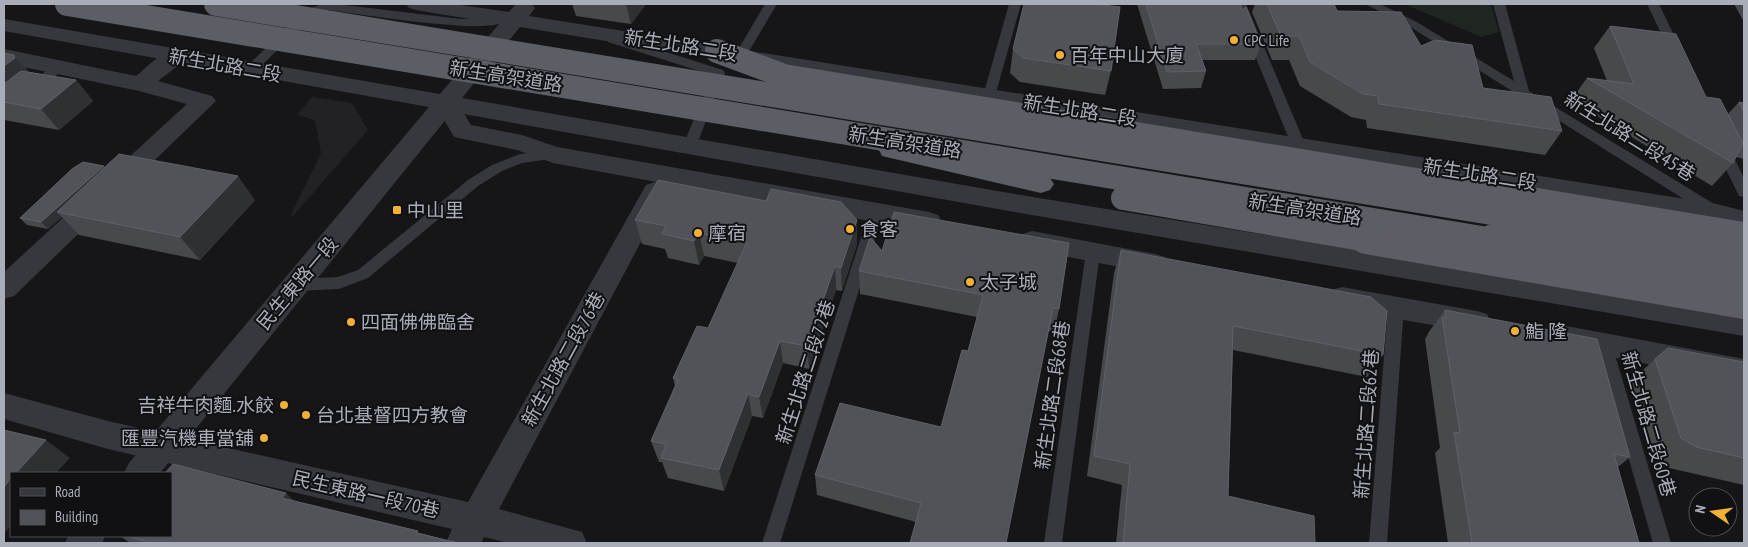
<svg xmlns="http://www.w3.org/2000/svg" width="1748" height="547" viewBox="0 0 1748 547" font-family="'PT Sans Narrow','Noto Sans TC',sans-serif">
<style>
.built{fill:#222225}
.green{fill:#1e261f}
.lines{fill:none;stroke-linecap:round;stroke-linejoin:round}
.service{fill:#37383d;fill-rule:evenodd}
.minor{fill:#37383d;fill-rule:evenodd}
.tertiary{fill:#37383d;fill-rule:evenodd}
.trunk{fill:#5b5e65;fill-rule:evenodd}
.trunk-bridge-far1{stroke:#5b5e65;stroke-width:24}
.trunk-bridge{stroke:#5b5e65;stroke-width:30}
.wall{fill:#47494d}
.shaded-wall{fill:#2f3033}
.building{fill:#525359;stroke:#5f6168}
.poi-dot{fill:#f2b134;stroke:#111113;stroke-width:2}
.labels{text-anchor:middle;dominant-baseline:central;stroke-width:4;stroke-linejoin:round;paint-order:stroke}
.far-poi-label{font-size:16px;fill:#a8adb8;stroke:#111113;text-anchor:start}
.street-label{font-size:19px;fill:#a8adb8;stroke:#111113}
.poi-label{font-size:19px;fill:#a8adb8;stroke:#111113;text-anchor:start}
</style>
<rect width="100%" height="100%" fill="#161618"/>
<path class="built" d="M312,97L352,103L368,130L293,216L290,217L321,153L315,120L297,115Z"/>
<path class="green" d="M1404,4H1491L1499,32L1481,37Z"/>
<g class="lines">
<g class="service">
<path d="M322,4H336L461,19L498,18L504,21C490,36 354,13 328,10L314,14L255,72H247L245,69L247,66L306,10Z"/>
<path d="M765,4H777L745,58H737L735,55Z"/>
<path d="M1009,4H1021L995,96L989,100L983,96Z"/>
<path d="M1234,4H1246L1305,144L1303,147H1293L1291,144Z"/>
<path d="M1365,4H1380L1415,21L1514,81L1493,4H1505L1529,91L1719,207L1721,211L1719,215L1714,216L1709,215L1407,25Z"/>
<path d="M1647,4H1659L1682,52L1680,55H1672L1670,52Z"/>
<path d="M612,35L723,70L725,73L695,149H685L683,146L712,75L608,42L606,39Z"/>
<path d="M59,63L63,64L65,67L63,70L9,113L4,114V104L55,64Z"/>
<path d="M1723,144L1728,146L1744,178V197L1739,196L1716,149L1718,146Z"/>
<path d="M553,150L558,152L560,155L558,158L522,163L502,171L478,186L368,278L339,289L295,291L290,289L287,285L290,281L295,279L338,277L358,270L468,180L492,165L520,154Z"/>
<path d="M876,208L881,209L883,213L780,543H762L869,213L871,209Z"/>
<path d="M1093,246L1098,248L1100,252L1062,543H1044L1086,252L1088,248Z"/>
<path d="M1396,301L1401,303L1404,307L1387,543H1369L1388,307L1391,303Z"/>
<path d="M1604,339L1610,340L1612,345L1671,543H1653L1596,345L1598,340Z"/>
</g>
<g class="minor">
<path d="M4,49L136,76C150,65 165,46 184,51L187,56L184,61L158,81L212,96L216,101L14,296L4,299V272L187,104L139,91L4,63Z"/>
<path d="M446,94L454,97L471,125L522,135L557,147L929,212L938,215L942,222L938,229L929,232L553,163L517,150L454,137L434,102L438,97Z"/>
<path d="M655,182L664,185L668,191L499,509L582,532L587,543H509L484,537L481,543H446L452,529L108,449L4,419V393L108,421L468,502L646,185Z"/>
<path d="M1032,231L1155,254L1165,257L1169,264L1165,271L1155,274L1023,248L1019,241L1023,234Z"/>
<path d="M1342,287L1477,311L1487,314L1491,322L1487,330L1477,333L1342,309L1332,306L1328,298L1332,290Z"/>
<path d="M1561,325L1744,359V383L1551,345L1546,337L1551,329Z"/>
</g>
<g class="tertiary">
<path d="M406,4H454L509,12L516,4H532L535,8L529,16L1717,204L1744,211V229L1717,222L520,27L462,98L1009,193L1744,313V336L1009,211L452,112L160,473H124L129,463L429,107L4,31V19L440,94L499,24L416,10L409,8Z"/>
<path d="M68,536H105L102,543H65Z"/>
</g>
<path class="trunk" d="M891,142L1041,175L1050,178L1054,184L1050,190L1041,193L882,156L879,150L882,144Z"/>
<g class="trunk-bridge-far1">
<path d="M67,4L1500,241"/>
<path d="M216,4L1663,241"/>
<path d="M717,51L784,76L1744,234"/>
<path d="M1123,198L1373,241"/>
</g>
<g class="trunk-bridge">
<path d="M1366,239L1744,304"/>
<path d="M1493,239L1744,281"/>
<path d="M1655,239L1744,254"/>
</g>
</g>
<g class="wall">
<path d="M572,4H646L631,24L576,16Z"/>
<path d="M1137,4H1240L1261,44L1255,60H1202L1206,71L1201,88L1163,89Z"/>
<path d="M1255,4H1334L1337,11L1421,46L1483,88L1562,131L1545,155L1367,128L1366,120L1351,117L1300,86L1289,60H1272L1252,12Z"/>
<path d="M1734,4H1744V22Z"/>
<path d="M1610,26L1728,114L1739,102L1744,103V159L1736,157L1733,163L1712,186L1571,100L1587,78L1607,81L1594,48Z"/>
<path d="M1013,49L1111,71L1105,95L1020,82L1010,73Z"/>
<path d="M4,53L14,55L29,72L76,80L93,101L59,130L4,120Z"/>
<path d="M104,166L105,167L255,200L200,260L79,235L62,217L48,229L27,225L20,218Z"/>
<path d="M635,220H857V244L842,291L836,290L809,369L783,363L763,418L752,416L724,491L668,478L662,462H659L651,441L675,386L673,378L708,328L738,263L704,256L699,265L668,258L665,249L642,244Z"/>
<path d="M1121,250L1383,355L1367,377L1233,350L1228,496L1315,543H1116L1122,485L1087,476L1114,273Z"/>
<path d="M882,251L1059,309L1054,332L1049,331L916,522L817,495L815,475L941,427L968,351L977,317L860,294L859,271Z"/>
<path d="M1445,310L1630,457L1618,467L1639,543H1448L1435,453L1440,448L1425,339L1428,334V333Z"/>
<path d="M1655,359L1744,362V485L1669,468L1654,459L1631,381Z"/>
<path d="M294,501L458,543H130L120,536H171Z"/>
</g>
<g class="shaded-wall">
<path d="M626,4H646L631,24Z"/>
<path d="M14,55L32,76L4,102V66Z"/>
<path d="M76,80L93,101L59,130L41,109Z"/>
<path d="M104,166L110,173L57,212L62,217L48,229L41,222Z"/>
<path d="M238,176L255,200L200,260L180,237Z"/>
<path d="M857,220V244L842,291L841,268Z"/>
<path d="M699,233L704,256L699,265L694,241Z"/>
<path d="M835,266L836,290L809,369L807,346Z"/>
<path d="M780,341L783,363L763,418L759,397Z"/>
<path d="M748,394L752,416L724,491L719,470Z"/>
<path d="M46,440L70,458L56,473H16Z"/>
<path d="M11,478V525L4,534V487Z"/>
<path d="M286,493L307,513L282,498Z"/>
</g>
<g class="building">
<path d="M1024,4H1095L1120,7L1111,71L1023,58L1013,49Z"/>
<path d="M1146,4H1240L1242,10L1246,7L1261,44H1196L1206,71L1167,72Z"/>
<path d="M1267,4H1334L1337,11L1401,12L1421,46L1435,40L1472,45L1483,88L1551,97L1562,131L1379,104L1378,96L1363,94L1310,62L1299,36H1281Z"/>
<path d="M1610,26L1676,34L1706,97L1720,99L1743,143L1733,163L1587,78L1634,84Z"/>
<path d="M4,53L14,55L15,58L4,66Z"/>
<path d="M21,71L76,80L41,109L4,102V84Z"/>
<path d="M1739,102L1744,103V112Z"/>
<path d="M119,154L238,176L180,237L57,212Z"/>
<path d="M83,162L104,166L41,222L20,218L72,169Z"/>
<path d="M658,180L766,201L771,189L841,202L857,220L841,268L835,266L807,346L780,341L759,397L748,394L719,470L661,458L666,444L651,441L678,380L673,378L697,326L708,328L747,242L699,233L694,241L662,234L666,226L635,220Z"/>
<path d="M894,212L1069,243L1059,309L1053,308L1006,543H910L921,503L815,475L840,403L941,427L962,350L968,351L983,295L859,271L870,237L882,251Z"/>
<path d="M1121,250L1371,297L1387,311L1383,355L1233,326L1228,496L1314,516L1315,543H1123L1130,464L1094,456Z"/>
<path d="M1445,310L1597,339L1630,457L1614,454L1639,543H1472L1454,432L1460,433L1442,317L1446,318Z"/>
<path d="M1668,348L1744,362V458L1696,447L1681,438L1655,359Z"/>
<path d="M4,430L46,440L16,473H11V478L4,487Z"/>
<path d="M173,464L286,493L282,498L418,531L417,533L458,543H153L126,536H171V473H165Z"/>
</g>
<g class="poi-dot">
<circle cx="1234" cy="40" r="5"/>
<circle cx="1060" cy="55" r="5"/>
<rect x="392" y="205" width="10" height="10" rx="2.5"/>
<circle cx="850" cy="229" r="5"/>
<circle cx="698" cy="233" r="5"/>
<circle cx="970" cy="282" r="5"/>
<circle cx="351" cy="322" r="5"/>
<circle cx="1515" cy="331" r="5"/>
<circle cx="284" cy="405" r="5"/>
<circle cx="306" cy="415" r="5"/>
<circle cx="264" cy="438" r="5"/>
</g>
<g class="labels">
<g class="far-poi-label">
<text x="1244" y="40">CPC Life</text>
</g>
<g class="street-label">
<text transform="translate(681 45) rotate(9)">新生北路二段</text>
<text transform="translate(225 65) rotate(10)">新生北路二段</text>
<text transform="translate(506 76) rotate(9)">新生高架道路</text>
<text transform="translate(1080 110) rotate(9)">新生北路二段</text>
<text transform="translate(1630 136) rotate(32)">新生北路二段45巷</text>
<text transform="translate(905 142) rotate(9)">新生高架道路</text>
<text transform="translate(1480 174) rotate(9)">新生北路二段</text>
<text transform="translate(1305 209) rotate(9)">新生高架道路</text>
<text transform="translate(297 283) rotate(-50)">民生東路一段</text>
<text transform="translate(563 359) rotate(-61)">新生北路二段76巷</text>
<text transform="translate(805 372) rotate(-72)">新生北路二段72巷</text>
<text transform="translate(1052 395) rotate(-82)">新生北路二段68巷</text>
<text transform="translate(1366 424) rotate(-86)">新生北路二段62巷</text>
<text transform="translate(1649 424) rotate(74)">新生北路二段60巷</text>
<text transform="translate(366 494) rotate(13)">民生東路一段70巷</text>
</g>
<g class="poi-label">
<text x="1070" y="55">百年中山大廈</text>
<text x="407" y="210">中山里</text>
<text x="860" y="229">食客</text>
<text x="708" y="233">摩宿</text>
<text x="980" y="282">太子城</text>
<text x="361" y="322">四面佛佛臨舍</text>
<text x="1525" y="331">鮨 隆</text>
<text x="274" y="405" text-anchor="end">吉祥牛肉麵.水餃</text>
<text x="316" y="415">台北基督四方教會</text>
<text x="254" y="438" text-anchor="end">匯豐汽機車當舖</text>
</g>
</g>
<rect width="1748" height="547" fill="none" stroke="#a8adb8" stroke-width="10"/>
<rect x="10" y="472" width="162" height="65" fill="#111113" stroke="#4d4f55"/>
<rect x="20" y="488" width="25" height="8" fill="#37383d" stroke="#4d4f55"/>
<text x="55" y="497" font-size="15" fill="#a8adb8">Road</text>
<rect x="20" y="510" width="25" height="15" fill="#525359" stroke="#4d4f55"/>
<text x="55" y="522" font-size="15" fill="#a8adb8">Building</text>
<g transform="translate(1713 512) rotate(283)"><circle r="24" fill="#111113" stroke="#4d4f55"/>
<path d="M0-4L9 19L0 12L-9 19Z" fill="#f2b134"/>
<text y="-8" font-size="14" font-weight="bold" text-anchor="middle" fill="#a8adb8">N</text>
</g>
</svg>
